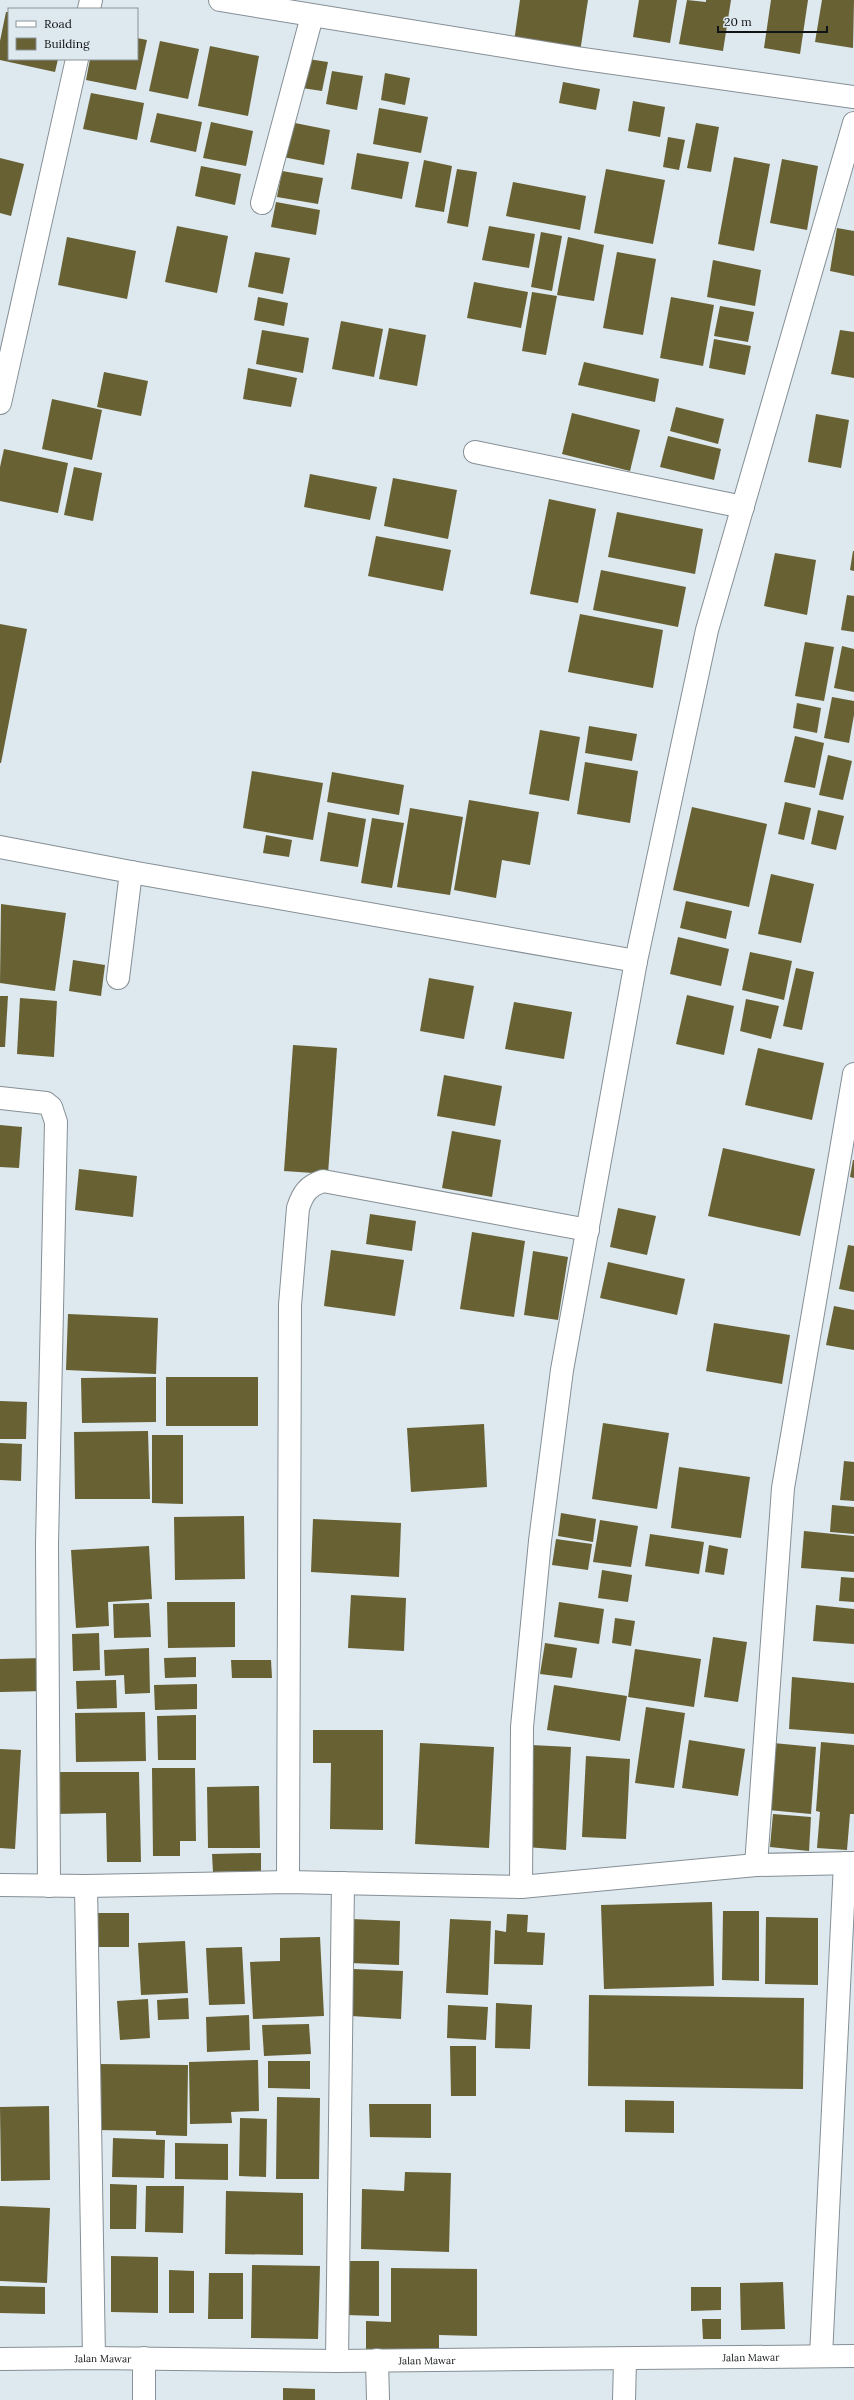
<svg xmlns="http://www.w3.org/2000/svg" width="854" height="2400" viewBox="0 0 854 2400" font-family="Lora,serif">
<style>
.building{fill:#676133}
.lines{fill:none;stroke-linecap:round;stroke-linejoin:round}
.street-casing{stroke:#858f95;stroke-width:24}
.street{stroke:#fff;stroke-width:22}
.labels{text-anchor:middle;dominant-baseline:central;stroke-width:4;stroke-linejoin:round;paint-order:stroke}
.street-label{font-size:10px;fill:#101416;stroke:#dee8ef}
</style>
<rect width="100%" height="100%" fill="#dee8ef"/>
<g class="building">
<path d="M520,0H588L580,52L514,42Z"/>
<path d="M639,0H677L670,43L633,37Z"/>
<path d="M687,0L706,2V0H731L723,51L679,44Z"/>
<path d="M771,0H808L800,54L764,48Z"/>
<path d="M822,0H854L853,48L815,42Z"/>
<path d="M6,12H9V59H58L55,72L0,60V41Z"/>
<path d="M137,38L147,40L136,90L86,80L90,59H137Z"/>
<path d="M160,41L199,49L188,99L149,91Z"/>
<path d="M210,46L259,56L248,116L198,106Z"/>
<path d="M308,59L328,62L322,91L302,88Z"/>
<path d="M332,71L363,76L357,110L326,104Z"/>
<path d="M385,73L410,78L405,105L381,100Z"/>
<path d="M563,82L600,89L596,110L559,103Z"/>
<path d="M91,93L144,103L137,140L83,129Z"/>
<path d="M633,101L665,107L660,137L628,131Z"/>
<path d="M379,108L428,117L421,153L373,144Z"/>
<path d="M157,113L202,122L196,152L150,142Z"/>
<path d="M211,122L253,131L246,166L203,158Z"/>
<path d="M290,122L330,130L324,165L283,157Z"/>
<path d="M696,123L719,127L711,172L687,168Z"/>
<path d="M668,137L685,140L679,170L663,167Z"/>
<path d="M357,153L409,162L402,199L351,189Z"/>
<path d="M734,157L770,164L754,251L718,244Z"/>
<path d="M0,158L24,164L11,216L0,213Z"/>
<path d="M782,159L818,166L807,230L770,223Z"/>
<path d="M424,160L452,166L444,212L415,207Z"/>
<path d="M201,166L241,174L235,205L195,196Z"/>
<path d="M457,169L477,172L468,227L447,223Z"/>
<path d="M606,169L665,180L653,244L594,233Z"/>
<path d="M282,171L323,178L318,204L277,197Z"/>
<path d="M513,182L586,196L580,230L506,216Z"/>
<path d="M276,202L320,210L316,235L271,227Z"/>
<path d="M177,226L228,236L217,293L165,282Z"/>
<path d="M489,226L535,234L529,268L482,260Z"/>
<path d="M837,228L854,231V276L830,271Z"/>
<path d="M541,232L562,236L552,291L531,287Z"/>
<path d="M67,237L136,251L127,299L58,285Z"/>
<path d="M568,237L604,245L594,301L557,295Z"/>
<path d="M255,252L290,258L283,294L248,287Z"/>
<path d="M617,252L656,259L643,335L603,328Z"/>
<path d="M713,260L761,270L755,306L707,297Z"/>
<path d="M474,282L528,292L521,328L467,318Z"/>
<path d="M532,292L557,296L546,355L522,351Z"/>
<path d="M258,297L288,303L284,326L254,320Z"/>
<path d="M671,297L714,305L703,366L660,358Z"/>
<path d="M720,306L754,312L748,342L714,336Z"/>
<path d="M341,321L383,329L374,377L332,369Z"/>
<path d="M389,328L426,335L417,386L379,379Z"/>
<path d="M262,330L309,338L303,373L256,364Z"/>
<path d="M840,330L854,332V378L831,374Z"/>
<path d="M714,339L751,346L745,375L709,368Z"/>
<path d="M584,362L659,379L655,402L578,385Z"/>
<path d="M248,368L297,378L291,407L243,399Z"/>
<path d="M104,372L148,381L141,416L97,407Z"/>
<path d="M52,399L102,410L92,460L42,449Z"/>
<path d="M676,407L724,419L718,444L670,431Z"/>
<path d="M572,413L640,430L630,471L562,454Z"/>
<path d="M816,414L849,420L841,468L808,462Z"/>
<path d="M668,436L721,449L714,480L660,467Z"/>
<path d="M4,449L68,463L58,513L0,501V467Z"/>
<path d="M74,467L102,473L93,521L64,515Z"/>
<path d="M310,474L377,487L370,520L304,507Z"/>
<path d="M393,478L457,490L448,539L384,526Z"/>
<path d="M549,499L596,509L578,603L530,594Z"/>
<path d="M617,512L703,529L695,574L608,557Z"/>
<path d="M376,536L451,550L443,591L368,576Z"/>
<path d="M853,551H854V571L850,570Z"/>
<path d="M775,553L816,560L807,615L764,606Z"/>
<path d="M601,570L686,587L678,627L593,610Z"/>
<path d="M847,595L854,596V632L841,630Z"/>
<path d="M580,614L663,630L653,688L568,672Z"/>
<path d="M0,624L27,629L1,763H0Z"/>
<path d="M805,642L834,647L824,701L795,696Z"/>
<path d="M842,646L854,649V692L834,688Z"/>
<path d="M832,697L854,701V715L849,743L824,738Z"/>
<path d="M797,703L821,708L817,733L793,728Z"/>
<path d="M589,726L637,734L632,761L585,753Z"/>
<path d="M540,730L580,737L569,801L529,794Z"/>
<path d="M795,736L824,743L815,788L784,782Z"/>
<path d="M828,755L852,761L843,800L819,795Z"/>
<path d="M585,762L638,771L630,823L577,814Z"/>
<path d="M252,771L323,783L313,840L243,828Z"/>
<path d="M332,772L404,785L399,815L327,802Z"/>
<path d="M469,800L539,812L530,865L502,860L496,898L454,890Z"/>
<path d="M785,802L811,808L804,840L778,834Z"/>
<path d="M692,807L767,824L749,907L673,890Z"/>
<path d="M410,808L463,817L450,895L397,887Z"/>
<path d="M818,810L844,816L836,850L811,844Z"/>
<path d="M328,812L366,819L358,867L320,861Z"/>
<path d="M372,818L404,823L392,888L361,883Z"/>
<path d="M266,835L292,840L289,857L263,853Z"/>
<path d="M771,874L814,884L801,943L758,934Z"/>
<path d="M686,901L732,911L726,939L680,928Z"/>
<path d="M1,904L66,913L55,991L0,983Z"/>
<path d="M678,937L729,949L721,986L670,974Z"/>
<path d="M750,952L792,961L784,1000L742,990Z"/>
<path d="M73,960L105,965L101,996L69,991Z"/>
<path d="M796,968L814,972L802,1030L783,1026Z"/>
<path d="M429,978L474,986L464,1039L420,1031Z"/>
<path d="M687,995L734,1006L724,1055L676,1044Z"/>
<path d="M0,996H8L5,1047H0Z"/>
<path d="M20,998L57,1001L54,1057L17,1054Z"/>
<path d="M746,999L779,1006L771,1039L740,1031Z"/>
<path d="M514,1002L572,1012L564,1059L505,1049Z"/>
<path d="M293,1045L337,1048L328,1174L284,1171Z"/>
<path d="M758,1048L824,1063L812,1120L745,1105Z"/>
<path d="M444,1075L502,1086L495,1126L437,1116Z"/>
<path d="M0,1125L22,1127L19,1168L0,1167Z"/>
<path d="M452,1131L501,1140L492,1197L442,1188Z"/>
<path d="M723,1148L815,1169L800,1236L708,1216Z"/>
<path d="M853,1160H854V1178L850,1177Z"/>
<path d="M79,1169L137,1176L133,1217L75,1210Z"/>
<path d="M618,1208L656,1216L647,1255L610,1247Z"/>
<path d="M370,1214L416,1221L412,1251L366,1244Z"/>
<path d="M472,1232L525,1241L514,1317L460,1309Z"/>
<path d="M848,1245L854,1246V1292L839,1289Z"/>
<path d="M331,1250L404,1260L395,1316L324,1306Z"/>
<path d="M533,1251L568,1257L558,1320L524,1315Z"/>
<path d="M608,1262L685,1279L677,1315L600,1298Z"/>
<path d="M834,1306L854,1310V1350L826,1345Z"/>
<path d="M68,1314L158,1318L156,1374L66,1370Z"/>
<path d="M714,1323L790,1335L782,1384L706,1371Z"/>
<path d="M156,1377V1422L82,1423L81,1378Z"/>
<rect x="166" y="1377" width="92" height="49"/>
<path d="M0,1401L27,1402L26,1439H0Z"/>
<path d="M603,1423L669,1433L657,1509L592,1499Z"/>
<path d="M484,1424L487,1487L411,1492L407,1428Z"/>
<path d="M148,1431L150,1499H75L74,1432Z"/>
<path d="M152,1435H183V1504L152,1503Z"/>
<path d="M0,1443L22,1444L21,1481L0,1480Z"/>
<path d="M844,1461L854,1462V1501L840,1500Z"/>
<path d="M679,1467L750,1477L741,1538L671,1528Z"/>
<path d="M832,1505L854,1507V1534L830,1532Z"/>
<path d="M561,1513L596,1519L593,1542L558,1536Z"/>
<path d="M244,1516L245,1579L175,1580L174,1517Z"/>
<path d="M313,1519L401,1523L399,1577L311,1572Z"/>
<path d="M600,1520L638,1526L631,1567L593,1562Z"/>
<path d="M804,1531L854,1536V1572L801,1568Z"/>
<path d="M650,1534L704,1542L699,1574L645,1566Z"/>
<path d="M556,1539L592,1544L588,1570L552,1565Z"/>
<path d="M709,1545L728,1549L724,1575L705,1572Z"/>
<path d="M149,1546L152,1599L108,1602L109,1626L76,1628L71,1550Z"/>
<path d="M602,1570L632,1575L628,1602L598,1598Z"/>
<path d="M841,1577L854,1578V1602L839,1601Z"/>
<path d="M351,1595L406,1598L404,1651L348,1648Z"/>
<path d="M167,1602H235V1647L168,1648Z"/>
<path d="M559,1602L604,1609L599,1644L554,1637Z"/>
<path d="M149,1603L151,1637L114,1638L113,1604Z"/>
<path d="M816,1605L854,1609V1644L813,1641Z"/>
<path d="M615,1618L635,1621L631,1646L612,1643Z"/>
<path d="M99,1633L100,1670L73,1671L72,1634Z"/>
<path d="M713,1637L747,1642L738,1702L704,1697Z"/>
<path d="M545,1643L577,1648L572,1678L540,1674Z"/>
<path d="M149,1648L150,1693L125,1694L124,1675L105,1676L104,1650Z"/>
<path d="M635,1649L701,1659L694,1707L628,1697Z"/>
<path d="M196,1657V1677L165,1678L164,1658Z"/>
<path d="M44,1658L45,1691L0,1692V1659Z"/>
<path d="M231,1660H271L272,1678H232Z"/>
<path d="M792,1677L854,1683V1734L789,1729Z"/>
<path d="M116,1680L117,1708L77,1709L76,1681Z"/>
<path d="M197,1684V1709L155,1710L154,1685Z"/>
<path d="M554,1685L627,1696L620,1741L547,1730Z"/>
<path d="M646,1707L685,1713L674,1788L635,1783Z"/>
<path d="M145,1712L146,1761L76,1762L75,1713Z"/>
<path d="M196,1715V1760H158L157,1716Z"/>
<path d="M313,1730H383V1830L330,1829L331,1763H313Z"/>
<path d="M689,1740L745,1749L738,1796L682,1788Z"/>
<path d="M821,1742L854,1745V1814H850L847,1850L817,1848L820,1812L816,1811Z"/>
<path d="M420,1743L494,1747L489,1848L415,1844Z"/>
<path d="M773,1743L816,1747L811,1814L768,1810Z"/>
<path d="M531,1745L571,1747L566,1850L526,1847Z"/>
<path d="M0,1749L21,1750L15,1849L0,1848Z"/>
<path d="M586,1756L630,1759L626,1839L582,1837Z"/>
<path d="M152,1768H195L196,1841H180V1856H153Z"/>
<path d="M53,1772H139L141,1862H107L106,1813L54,1814Z"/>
<path d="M259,1786L260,1848H208L207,1787Z"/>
<path d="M773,1814L811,1817L809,1851L770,1847Z"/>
<path d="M261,1853V1871L213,1872L212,1854Z"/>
<path d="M712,1902L714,1986L604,1989L601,1905Z"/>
<path d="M723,1911H759V1981L722,1980Z"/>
<rect x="97" y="1913" width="32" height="34"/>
<path d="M507,1914L528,1915L527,1932L545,1933L543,1965L494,1964L495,1930L506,1932Z"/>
<path d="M766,1917L818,1918V1985L765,1984Z"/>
<path d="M351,1919L400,1921L399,1965L350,1963Z"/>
<path d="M450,1919L491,1921L488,1995L446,1993Z"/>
<path d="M320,1937L324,2016L253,2019L250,1962L280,1961V1938Z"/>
<path d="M185,1941L188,1993L141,1995L138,1943Z"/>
<path d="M242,1947L245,2004L209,2005L206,1948Z"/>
<path d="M353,1969L403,1971L401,2019L351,2016Z"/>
<path d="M589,1995L804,1998L803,2089L588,2086Z"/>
<path d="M188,1998L189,2019L158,2020L157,2000Z"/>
<path d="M148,1999L150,2038L120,2040L117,2001Z"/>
<path d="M496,2003L532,2005L530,2049L495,2048Z"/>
<path d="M448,2005L488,2007L486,2040L447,2038Z"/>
<path d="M249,2015L250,2050L207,2052L206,2017Z"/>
<path d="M309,2024L311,2054L264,2056L262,2025Z"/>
<path d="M450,2046H476V2096H451Z"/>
<path d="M258,2060L259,2111L231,2112L232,2123L190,2124L189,2062Z"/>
<path d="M268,2061H310V2089L268,2088Z"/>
<path d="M97,2064L188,2065L187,2136L156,2135V2131L96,2130Z"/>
<path d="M277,2097L320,2098L319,2179H276Z"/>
<path d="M625,2100L674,2101V2133L625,2132Z"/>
<path d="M369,2104H431V2138L370,2137Z"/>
<path d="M49,2106L50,2180L1,2181L0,2107Z"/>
<path d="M240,2118L267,2119L266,2177L239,2176Z"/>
<path d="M113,2138L165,2140L164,2178L112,2177Z"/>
<path d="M175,2143L228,2144V2180L175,2179Z"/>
<path d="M405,2172L451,2173L449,2252L361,2249L362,2189L404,2191Z"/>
<path d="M110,2184L137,2185L136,2229H110Z"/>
<path d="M146,2186H184L183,2233L145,2232Z"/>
<path d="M226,2191L303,2193V2255L225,2254Z"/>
<path d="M0,2206L50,2208L47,2283L0,2281Z"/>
<path d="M111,2256L158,2257V2313L111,2312Z"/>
<path d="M346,2261H379V2316L346,2315Z"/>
<path d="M252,2265L320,2266L318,2339L251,2338Z"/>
<path d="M391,2268L477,2269V2336L439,2335V2349H366V2321L391,2322Z"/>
<path d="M169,2270L194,2271V2313H169Z"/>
<path d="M209,2273H243V2319H208Z"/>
<path d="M783,2282L785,2329L741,2330L740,2283Z"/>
<path d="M0,2286L45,2287V2314L0,2313Z"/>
<path d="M691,2287H721V2310L691,2311Z"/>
<path d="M702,2319H721V2339H703Z"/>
<path d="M283,2388L315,2389V2400H283Z"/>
</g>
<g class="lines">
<g class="street-casing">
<g id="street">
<path d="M220,0L577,58L854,97"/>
<path d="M89,9L91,0"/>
<path d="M262,203L312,16"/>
<path d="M0,403L77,59"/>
<path d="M475,452L743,507"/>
<path d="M0,847L131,872L636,961"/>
<path d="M118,978L131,872"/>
<path d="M0,1098L46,1103L51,1107L56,1122L47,1544L49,1886"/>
<path d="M756,1865L783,1488L854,1074"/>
<path d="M288,1882L290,1305L298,1208C303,1193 308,1186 323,1181L588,1230"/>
<path d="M0,1885L86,1886L288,1882L521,1887L756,1865L854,1863"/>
<path d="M86,1886L94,2358"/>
<path d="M521,1887L522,1727L540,1541L562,1370L636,961L707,630L854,123"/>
<path d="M821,2356L845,1863"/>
<path id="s1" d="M0,2359L94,2358L337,2361L854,2356"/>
<path d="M377,2360L378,2400"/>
<path d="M337,2361L343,1883"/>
<path d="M144,2400V2358"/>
<path d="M624,2400L625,2360"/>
</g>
</g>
<use href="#street" class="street"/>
</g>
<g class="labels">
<g class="street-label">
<text stroke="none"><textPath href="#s1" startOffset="751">Jalan Mawar</textPath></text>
<text stroke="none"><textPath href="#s1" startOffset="103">Jalan Mawar</textPath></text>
<text stroke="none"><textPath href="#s1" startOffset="427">Jalan Mawar</textPath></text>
</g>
</g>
<rect x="8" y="8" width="130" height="52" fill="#dee8ef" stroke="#8c9398"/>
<rect x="16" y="21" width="20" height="6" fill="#ffffff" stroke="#8c9398"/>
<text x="44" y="28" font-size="12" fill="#101416">Road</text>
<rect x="16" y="38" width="20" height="12" fill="#676133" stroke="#8c9398"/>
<text x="44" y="48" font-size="12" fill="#101416">Building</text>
<path d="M718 26v6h109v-6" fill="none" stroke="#101416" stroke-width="2"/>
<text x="724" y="26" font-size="12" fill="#101416" stroke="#dee8ef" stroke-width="3" paint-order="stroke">20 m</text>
</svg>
